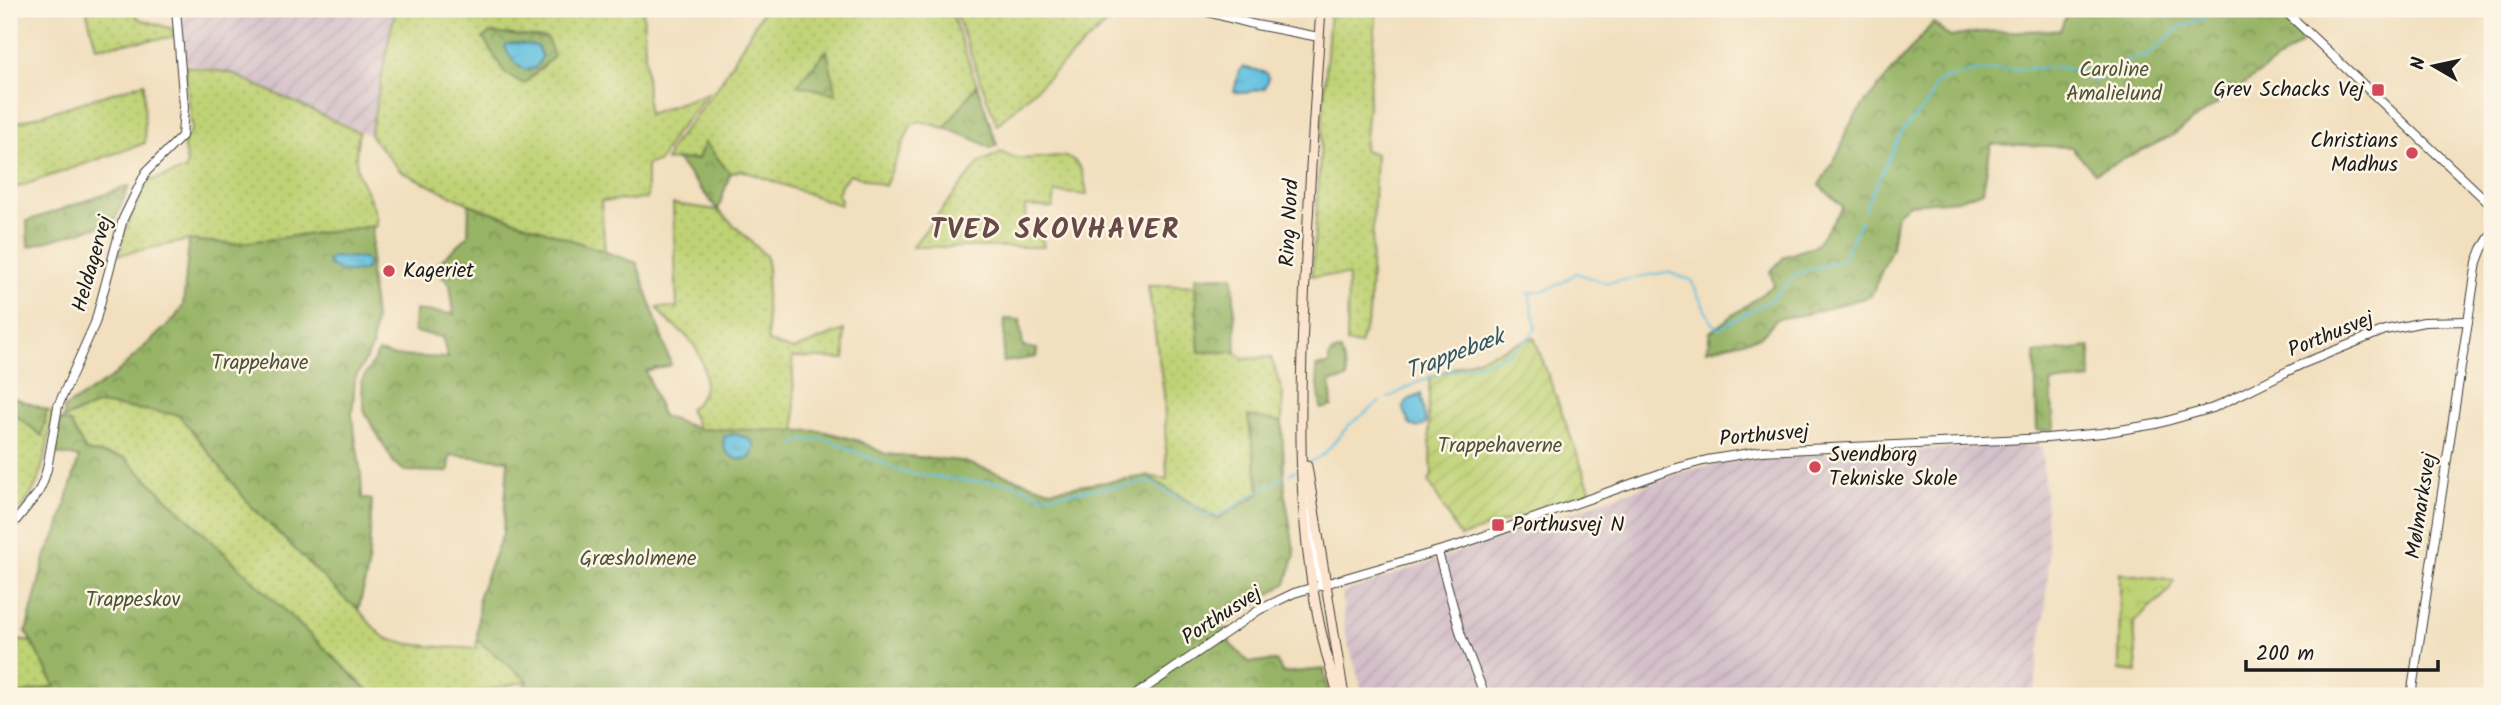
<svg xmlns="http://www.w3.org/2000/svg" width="2501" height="705" viewBox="0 0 2501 705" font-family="Kalam,sans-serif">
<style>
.industrial{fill:url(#industrial-furrows)}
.grass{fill:url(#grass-dots);stroke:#6e7748;stroke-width:2}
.forest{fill:url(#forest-crowns);stroke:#5a6841;stroke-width:2}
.park{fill:url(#park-crowns);stroke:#6e7748;stroke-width:2}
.garden{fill:url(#garden-furrows);stroke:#6e7748;stroke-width:2}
.water{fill:url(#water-ripples);stroke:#3f6e7e;stroke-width:2}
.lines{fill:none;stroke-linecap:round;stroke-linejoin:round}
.stream{stroke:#62c1e0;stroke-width:2}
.tertiary-casing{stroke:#3c3934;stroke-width:10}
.secondary-casing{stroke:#3c3934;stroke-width:11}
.tertiary{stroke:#fff;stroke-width:8}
.secondary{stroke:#fbe5cf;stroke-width:9}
.poi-dot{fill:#d1495b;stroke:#fcf5e5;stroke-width:2.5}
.labels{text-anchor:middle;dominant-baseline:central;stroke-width:5;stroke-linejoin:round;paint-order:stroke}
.park-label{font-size:21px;fill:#4d5337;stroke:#fcf5e5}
.poi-label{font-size:21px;fill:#1c1c1c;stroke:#fcf5e5;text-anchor:start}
.street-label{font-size:21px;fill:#1c1c1c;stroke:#fcf5e5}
.water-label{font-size:23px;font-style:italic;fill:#345661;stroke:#fcf5e5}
.district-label{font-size:28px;font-weight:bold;letter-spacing:2px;fill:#674a48;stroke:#fcf5e5}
</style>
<defs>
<pattern id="industrial-furrows" width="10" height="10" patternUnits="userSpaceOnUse" patternTransform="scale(1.75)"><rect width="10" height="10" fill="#d2bdc8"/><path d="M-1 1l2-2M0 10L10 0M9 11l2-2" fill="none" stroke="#b4a2ab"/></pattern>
<pattern id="grass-dots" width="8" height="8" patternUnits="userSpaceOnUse" patternTransform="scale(1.75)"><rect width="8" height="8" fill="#bfd275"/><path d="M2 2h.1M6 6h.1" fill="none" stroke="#a4b465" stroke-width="1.8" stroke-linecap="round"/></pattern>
<pattern id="forest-crowns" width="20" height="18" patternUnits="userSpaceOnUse" patternTransform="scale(1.75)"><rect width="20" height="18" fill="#97b466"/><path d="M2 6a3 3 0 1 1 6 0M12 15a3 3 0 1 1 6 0" fill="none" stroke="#7a9253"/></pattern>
<pattern id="park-crowns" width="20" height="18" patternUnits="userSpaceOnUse" patternTransform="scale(1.75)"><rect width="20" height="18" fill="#bfd275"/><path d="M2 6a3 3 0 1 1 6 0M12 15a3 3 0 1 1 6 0" fill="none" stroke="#a4b465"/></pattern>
<pattern id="garden-furrows" width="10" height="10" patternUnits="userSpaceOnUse" patternTransform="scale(1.75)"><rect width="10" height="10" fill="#bfd275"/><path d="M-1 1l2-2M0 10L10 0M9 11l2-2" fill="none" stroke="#a4b465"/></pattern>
<pattern id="water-ripples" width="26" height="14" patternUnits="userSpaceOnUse" patternTransform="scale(1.75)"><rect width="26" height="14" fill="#62c1e0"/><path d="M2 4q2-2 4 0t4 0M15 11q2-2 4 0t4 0" fill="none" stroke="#54a5c0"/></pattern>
</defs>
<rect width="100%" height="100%" fill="#fcf5e5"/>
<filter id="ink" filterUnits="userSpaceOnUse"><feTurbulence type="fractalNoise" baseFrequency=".0143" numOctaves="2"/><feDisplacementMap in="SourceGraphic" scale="14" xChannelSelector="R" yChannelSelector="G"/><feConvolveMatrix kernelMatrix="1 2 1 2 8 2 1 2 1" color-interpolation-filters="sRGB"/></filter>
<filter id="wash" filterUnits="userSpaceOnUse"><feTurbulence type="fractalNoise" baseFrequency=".00686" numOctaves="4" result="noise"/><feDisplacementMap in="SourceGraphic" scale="28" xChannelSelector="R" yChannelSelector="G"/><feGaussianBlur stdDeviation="1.57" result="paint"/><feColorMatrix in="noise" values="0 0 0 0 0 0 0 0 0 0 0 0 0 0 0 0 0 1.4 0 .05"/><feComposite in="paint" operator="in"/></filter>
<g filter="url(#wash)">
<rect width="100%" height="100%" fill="#f1dfbe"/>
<g class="industrial">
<path d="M181,9H394L369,135L233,73L185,63Z"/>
<path d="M2036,445L2042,449L2049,559L2046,605L2033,696H1364L1345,633L1342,593L1690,470L1740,460L1798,455Z"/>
</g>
<g class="grass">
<path d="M86,9H131L139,19L173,29L174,37L96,47Z"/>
<path d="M395,9H643L648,114L708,93L672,138L659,162L647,164V199L601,201L605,252L469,204L400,171L370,135Z"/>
<path d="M764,9H950L977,85L945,128L920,121L911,125L885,186L850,174L841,184L838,195L841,199L840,205L741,170L730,174L706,143L698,159L666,161L671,147L719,85Z"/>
<path d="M954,9H1122L997,125Z"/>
<path d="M1330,9H1377L1364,150L1376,154L1369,317L1360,345L1347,343L1348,275L1312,276Z"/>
<path d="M185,66L231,73L359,132C357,145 354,159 358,172C364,191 377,206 377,226L233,244L189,240L118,255L129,221L146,182L185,170L187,164L183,143L192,129Z"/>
<path d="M144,83L145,143L9,190V125Z"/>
<path d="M1001,152C1006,154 1012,157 1017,158C1056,162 1080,138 1087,195L1055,192L1053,208L1025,206L1026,236L1042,237L1044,247H912L979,163Z"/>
<path d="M673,204L718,210L766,256L768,268L766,302L768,342L793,350L844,330L845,359L792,357L796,431L699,430L689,409C715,391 705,354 685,335C674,325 664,321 657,307L677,308Z"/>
<path d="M1195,285L1199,352H1236L1243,359L1271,357L1283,394L1282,422L1248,416L1260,493L1217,519L1147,476L1167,479L1164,393L1148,286Z"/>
<path d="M99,404L179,414L250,505L348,601C363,610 369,626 383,636C398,647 455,647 476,649L477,640L528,681L461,696H374L125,458L86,451L70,423L60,420Z"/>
<path d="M47,410L53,413C45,458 43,489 9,524V414H14L42,435Z"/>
<path d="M9,639L32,642L55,686L9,696Z"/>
</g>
<g class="forest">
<path d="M2069,9H2274L2304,37L2300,44L2170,137L2095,173L2071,147L1991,144L1983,191L1958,200L1909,204L1897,213L1892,247L1871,296L1807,314L1777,319L1760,337L1707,350L1710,332L1774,285L1770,272L1785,256L1815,246L1843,207L1819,185L1840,150L1847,129L1863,105L1933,23L1950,37L1979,32L2060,30Z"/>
<path d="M490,33L547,38L554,56L524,84L505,73L483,38Z"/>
<path d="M827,50L836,94L797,85Z"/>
<path d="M977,85L997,145L990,148L978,141L945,128Z"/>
<path d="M705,142L730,174L718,210L677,160L698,159Z"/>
<path d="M129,186L114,222L28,247L27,221Z"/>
<path d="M469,204L637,263L671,365L646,371L662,416L699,429L822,431L859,441L885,454L961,461L1050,490L1147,476L1217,519L1260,493L1248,416L1282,422L1285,494L1295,555L1286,583L1222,626L1231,645L1249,662L1276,661L1283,673L1324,669L1329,696H518L528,681L477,640L479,595L503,533L508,460L450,455L449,472L405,471L394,463L365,413L361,382L379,352L393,356L448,358L442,337L414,332L415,310L454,314L450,284L433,268L468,236Z"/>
<path d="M373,226L370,274L375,319L372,348L355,379L352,415L361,474L362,498L372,500L368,568L359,608L348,602L250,505L179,415L99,404L64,418V408L111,378L174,319L183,306L189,240L233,244Z"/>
<path d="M1233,276L1236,352H1199L1195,277Z"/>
<path d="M1005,319L1020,320L1023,347L1037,349L1036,357L1003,362Z"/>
<path d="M2090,347L2091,379L2051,383L2054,430L2037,431L2035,353Z"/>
<path d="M1341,351L1347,372V379L1330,382L1332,406L1321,409L1316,366L1329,365V357L1332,352Z"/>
<path d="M9,396L47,410L42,436L14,414H9Z"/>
<path d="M60,420L70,423L86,451L125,458L374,696H14L55,686L26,632L46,554L58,531L79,457L56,454Z"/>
</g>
<path class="park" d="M2120,573L2175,580L2169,591L2134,622L2137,672L2119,670Z"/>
<path class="garden" d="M1534,337L1591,492L1460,537L1429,482L1432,474L1428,414L1430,377Z"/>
<g class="water">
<path d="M517,43L537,46L542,56C533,84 512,64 505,47L507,44Z"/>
<path d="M1243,67L1267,73L1269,78L1265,88L1245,93L1234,92L1239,71Z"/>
<path d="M333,257L364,258L368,264L365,270C352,273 340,274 329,265L328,260Z"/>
<path d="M1421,394L1426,423L1418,428L1410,425L1403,408L1408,400Z"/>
<path d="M734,434L748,438L755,445L751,457C737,464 720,454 724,437Z"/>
</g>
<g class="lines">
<g class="stream">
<path d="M1865,211L1867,203L1902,132L1930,100L1934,86L1941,80L1975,71L2059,67L2084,72L2087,78L2095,81L2138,55L2146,57L2178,28L2203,19L2218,9"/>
<path d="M1388,398C1401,392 1414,383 1428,378C1467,362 1510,367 1536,328L1529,293C1548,291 1560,285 1576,273L1606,283L1667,272L1691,280L1712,324L1720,328L1772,299L1796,274L1843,260L1861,220"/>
<path d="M794,445L802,440L826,439L903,472L967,481L1013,483L1042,496L1151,482L1205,514L1218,515L1285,476"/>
<path d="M1310,462L1324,454L1349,425L1380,402"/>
<path d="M1289,474L1295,471"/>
</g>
</g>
</g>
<g filter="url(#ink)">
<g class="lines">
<g class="tertiary-casing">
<g id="tertiary">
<path d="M1196,9L1256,25L1319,37"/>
<path d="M2283,9L2492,206"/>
<path d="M1306,500L1316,568L1319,578L1325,584"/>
<path d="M9,529L38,493L43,482L47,469L58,406L95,323L123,219L146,172L182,136L184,107L176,9"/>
<path d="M1438,552L1461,635L1485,696"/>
<path d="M1134,696L1259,610L1294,593L1459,545L1673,469L1707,460L1762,451L2047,438L2102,433L2156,424L2213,408L2302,364L2385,330L2424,322L2468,321"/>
<path d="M2411,696L2477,262L2482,249L2492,233"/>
</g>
</g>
<g class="secondary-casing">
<g id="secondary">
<path d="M1321,9C1315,99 1309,189 1305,280C1298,417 1294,564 1339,696"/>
<path d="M1307,466L1344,696"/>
</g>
</g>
<use href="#tertiary" class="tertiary"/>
<use href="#secondary" class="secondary"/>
</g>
</g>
<g class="poi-dot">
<rect x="2371" y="83" width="14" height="14" rx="3.5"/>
<circle cx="2412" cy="153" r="7"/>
<circle cx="389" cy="271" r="7"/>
<circle cx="1815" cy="467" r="7"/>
<rect x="1491" y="518" width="14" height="14" rx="3.5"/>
</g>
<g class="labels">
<g class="park-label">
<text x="2114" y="70">Caroline<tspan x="2114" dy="24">Amalielund</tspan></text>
<text x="260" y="363">Trappehave</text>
<text x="1500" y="446">Trappehaverne</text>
<text x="638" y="559">Græsholmene</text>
<text x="133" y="600">Trappeskov</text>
</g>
<g class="poi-label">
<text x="2364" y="90" text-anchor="end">Grev Schacks Vej</text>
<text x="2398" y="141" text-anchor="end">Christians<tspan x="2398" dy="24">Madhus</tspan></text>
<text x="403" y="271">Kageriet</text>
<text x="1829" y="455">Svendborg<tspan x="1829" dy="24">Tekniske Skole</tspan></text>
<text x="1512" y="525">Porthusvej N</text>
</g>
<g class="street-label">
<text transform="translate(1290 223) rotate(-87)">Ring Nord</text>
<text transform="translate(93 264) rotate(-74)">Heldagervej</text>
<text transform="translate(2331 335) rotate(-22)">Porthusvej</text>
<text transform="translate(1764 436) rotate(-5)">Porthusvej</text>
<text transform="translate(2422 506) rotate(-81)">Mølmarksvej</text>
<text transform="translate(1222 616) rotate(-33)">Porthusvej</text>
</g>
<g class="water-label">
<text transform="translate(1455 355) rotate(-21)">Trappebæk</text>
</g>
<g class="district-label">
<text x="1055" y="230">TVED SKOVHAVER</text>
</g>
</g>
<rect width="2501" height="705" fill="none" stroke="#fcf5e5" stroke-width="35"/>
<g transform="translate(2434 66) rotate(279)" stroke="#fcf5e5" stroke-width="5" paint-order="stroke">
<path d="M0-5L12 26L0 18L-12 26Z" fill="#1c1c1c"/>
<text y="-10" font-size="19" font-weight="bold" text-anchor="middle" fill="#1c1c1c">N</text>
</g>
<path d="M2246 660v10h192v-10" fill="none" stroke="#1c1c1c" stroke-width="3.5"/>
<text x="2256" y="660" font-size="21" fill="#1c1c1c" stroke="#fcf5e5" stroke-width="5" paint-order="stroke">200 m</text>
</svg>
